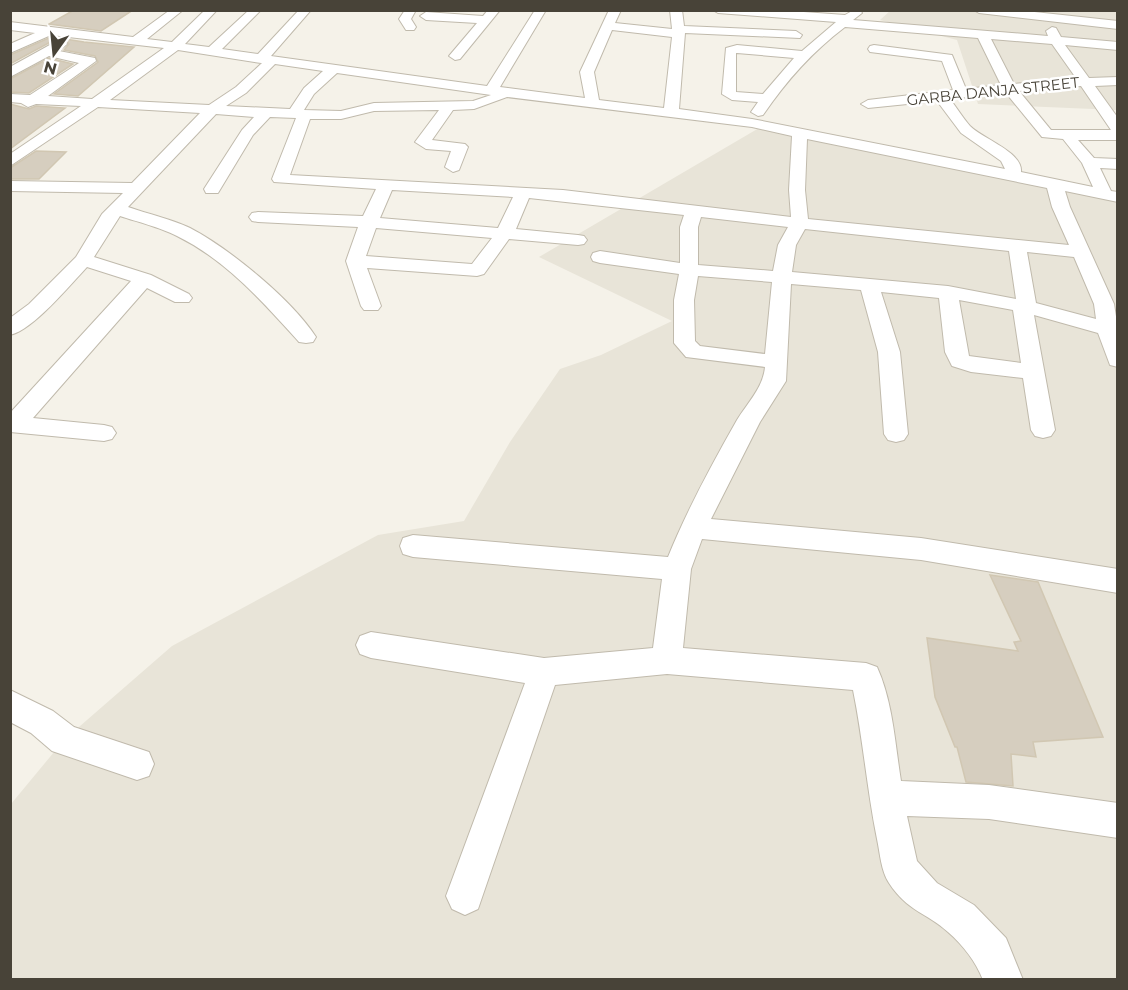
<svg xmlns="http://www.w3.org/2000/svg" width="1128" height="990" viewBox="0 0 1128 990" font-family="Montserrat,sans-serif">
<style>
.residential{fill:#e8e4d8}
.building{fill:#d6cebf;stroke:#d1c7b2;stroke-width:1.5}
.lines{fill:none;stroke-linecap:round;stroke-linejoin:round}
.minor-casing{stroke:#c0baac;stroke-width:2}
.minor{fill:#fff;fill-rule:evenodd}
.labels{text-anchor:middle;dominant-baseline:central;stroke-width:5;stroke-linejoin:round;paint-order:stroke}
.far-street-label{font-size:15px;fill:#484338;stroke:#fff}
</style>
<rect width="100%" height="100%" fill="#f5f2e9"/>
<g class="residential">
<path d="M891,10L1117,11V110L978,104L957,40L880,20Z"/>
<path d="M759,128L1117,198V979L11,980V804L64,740L172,646L378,535L464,521L510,442L560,369L601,355L672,321L539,257Z"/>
</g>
<g class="building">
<path d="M74,10H133L101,31L49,24Z"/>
<path d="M51,37L64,39H56L10,64V55Z"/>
<path d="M65,39L84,42L134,47L78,96L54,94L98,62L95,56L64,50L69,44Z"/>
<path d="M49,58L73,64L29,93L10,92V79Z"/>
<path d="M10,104L29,109L36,106L65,108L10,149Z"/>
<path d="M36,151L66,152L39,179H10V168Z"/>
<path d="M990,575L1038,582L1103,737L1033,742L1036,757L1011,754L1013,786L966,782L957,747H955L935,697L927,638L1018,651L1014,642L1021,641Z"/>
</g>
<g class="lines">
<g class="minor-casing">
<g id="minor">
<path d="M170,10H183L147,39L172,42L205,10H217L185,44L209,47L249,10H261L222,49L258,54L299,10H311L271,56L487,86L535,10H546L500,87L585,98L580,72L609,10H621L615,23L672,29L670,10H682L684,26L796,31L802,35L800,38L685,33L679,109L752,119L1005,169L1001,161L961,133L937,101L868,108L861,104L868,100L953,90L942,61L870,52L868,49L870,46L874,45L952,55L966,89L1001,85L978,38L845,27C812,52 787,80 763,115L758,116L751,112L758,102L732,100L722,94L726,48L737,45L802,51L836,22L718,13L713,10H776L845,15L852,11L860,10L862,13L853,20L1048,36L1046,31L1052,27L1056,28L1061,37L1118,42V50L1065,45L1089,78L1118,77V85L1095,86L1118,118V140H1078L1094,158L1118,159V169L1100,168L1111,191L1118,192V202L1065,191L1070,207L1114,304L1118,329V367L1110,365L1098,333L1034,315L1055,430L1051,436L1043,438L1035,436L1031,430L1023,378L971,372L952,366L945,352L939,298L881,292L900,352L908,434L904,440L896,442L888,440L884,434L878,352L861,290L791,284L786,381L760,422L711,519L921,538L1118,569V593L921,560L702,539L691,569L683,648L866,663L877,667C893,702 895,744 901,781L989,785L1118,803V838L989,819L907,816L917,861L937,883L974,905L1006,938L1023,980H983C976,962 963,945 948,932C927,913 907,911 889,883C881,871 880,853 877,839C867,790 863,739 853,690L667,674L555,685L478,909L465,915L452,909L446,896L525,683L371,658L360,654L356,645L360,636L371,632L544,658L653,648L662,579L413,557L403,554L400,546L403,538L413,535L668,557C687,510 712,464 737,420C748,402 763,388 765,367L686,357L674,343V300L679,274L600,263L593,261L591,257L593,253L600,251L680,263V227L684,215L529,198L516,229L578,235L584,236L587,240L584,244L578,245L509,239L484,274L477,276L367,268L381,306L378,310H364L361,306L346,261L358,227L258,222L252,221L249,217L252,213L258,212L363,216L376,189L274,182L272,179L296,118L270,117L253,135L218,193H206L204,189L242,130L254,117L216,114L128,207C148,214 171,219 190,228C230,249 291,299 316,337L313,342L306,343L299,342C263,302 226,260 177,236C159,227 138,222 120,216L94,257L151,275L189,294L192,298L189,302H175L147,288L33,418L104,425L112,427L116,433L112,439L104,441L10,432V413L131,281L87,267C70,285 33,330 10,335V318L29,304L76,257L102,214L123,193L10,191V181L132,183L200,113L98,107L10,166V154L81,106L36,104L28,107L21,103L10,102V94L30,95L79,63L49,56L10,77V67L57,41H65L67,44L59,51L95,58L96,61L48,96L92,99L164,48L51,35L10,53V44L35,33L10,30V22L133,37ZM612,30L672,37L664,108L599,100L594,72ZM991,39L1052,44L1076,78L1014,84ZM178,50L261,63H262L236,87L209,105L110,100ZM736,53H737L794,58L763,94L736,92ZM275,64L323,71L304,88L290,109L226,106L246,93ZM337,73L491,95L473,101L374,103L341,111L304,110L314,94ZM1081,86L1111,130H1051L1019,91ZM1006,93L1042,137L1063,139L1082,163L1093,187L1021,172C1023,152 983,139 970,126C963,118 957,108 950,99ZM507,97L752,127L792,136L789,190L791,217L563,190L290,175L310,119H341L374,111L439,110L415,142L426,149L451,151L445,167L453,172L459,170L468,147L465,144L432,140L453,110L474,109ZM807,139L1047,188L1052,207L1069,245L808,219L805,190ZM392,190L513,197L498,228L380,218ZM701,217L788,227L778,245L773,271L698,265V227ZM376,228L492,238L472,264L366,256ZM805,229L1009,251L1016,299L948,286L792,272L796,245ZM1027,252L1074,257L1094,304L1096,319L1036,303ZM698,276L772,282L765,354L700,346L695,341L694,300ZM959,300L1013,310L1021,363L969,356Z"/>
<path d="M405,10H416L411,19L416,27L414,30H406L399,19Z"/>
<path d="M488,10H500L460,59L455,60L449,56L477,23L426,20L420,16L426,12L483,16Z"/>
<path d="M974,10H1016L1118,21V29L979,13Z"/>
<path d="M10,690L53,711L74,727L149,752L154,764L149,776L137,780L52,751L31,733L10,722Z"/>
</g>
</g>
<use href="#minor" class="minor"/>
</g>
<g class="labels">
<g class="far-street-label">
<text transform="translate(993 91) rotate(-6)">GARBA DANJA STREET</text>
</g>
</g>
<rect width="1128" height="990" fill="none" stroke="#484338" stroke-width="24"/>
<g transform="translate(54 54) rotate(195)" stroke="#ffffff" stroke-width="4.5" paint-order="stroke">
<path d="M0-4.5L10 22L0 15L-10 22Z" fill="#484338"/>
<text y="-9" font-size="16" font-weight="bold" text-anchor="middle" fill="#484338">N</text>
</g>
</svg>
